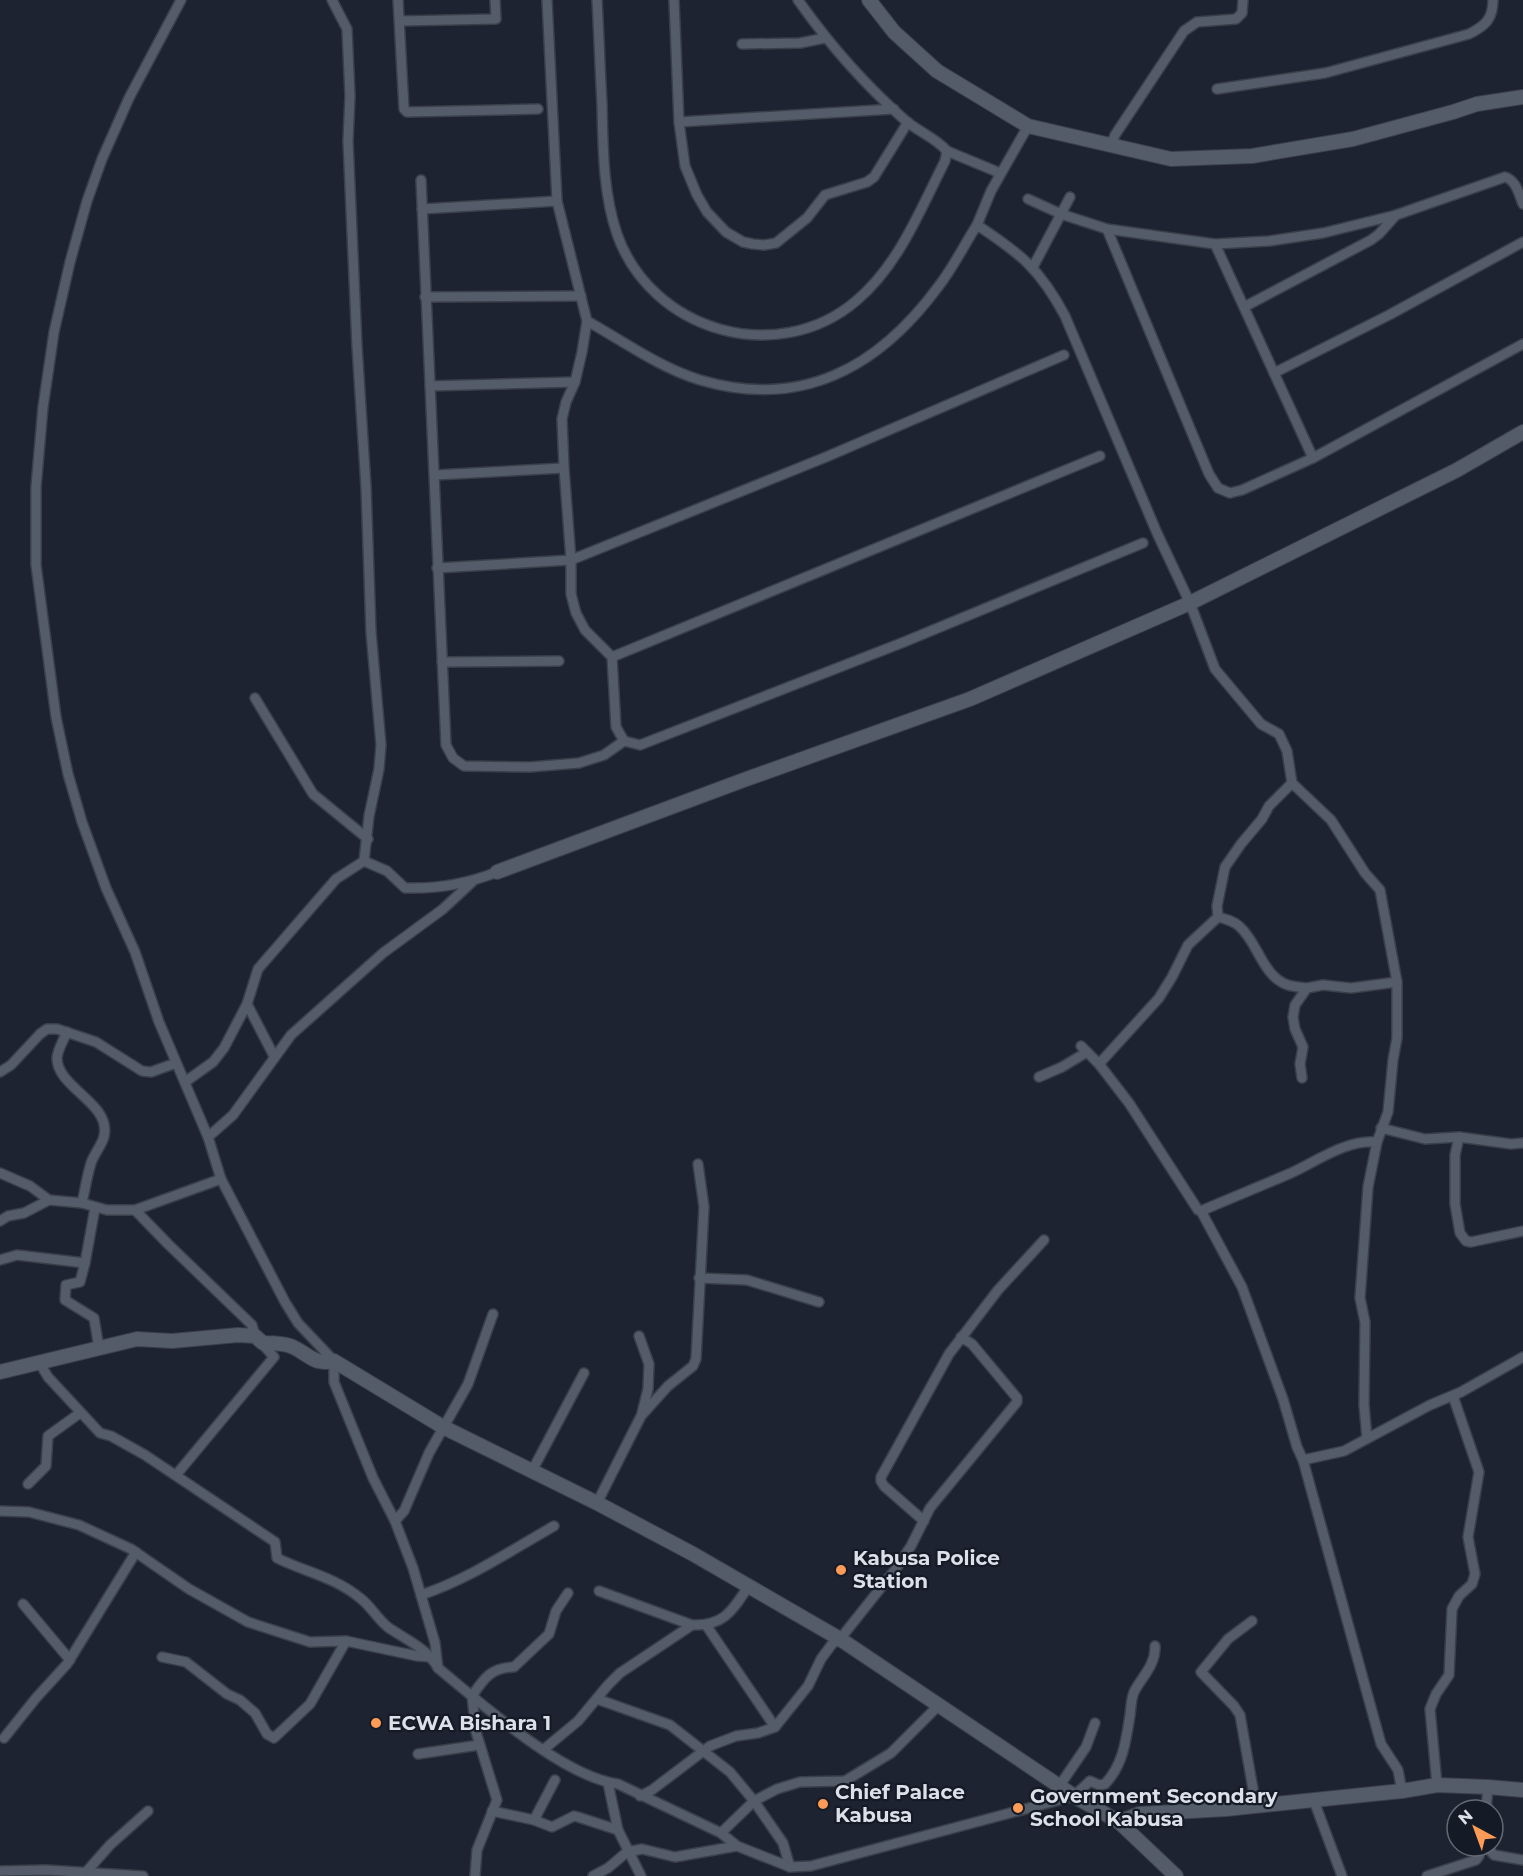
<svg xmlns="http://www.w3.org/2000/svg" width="1523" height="1876" viewBox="0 0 1523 1876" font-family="Montserrat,sans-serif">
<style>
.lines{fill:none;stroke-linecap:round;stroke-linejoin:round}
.street-casing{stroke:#3a4049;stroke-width:12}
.secondary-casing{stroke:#3a4049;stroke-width:16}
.street{stroke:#545c6a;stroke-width:9}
.secondary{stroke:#545c6a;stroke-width:14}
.poi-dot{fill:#fe9c57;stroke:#141a26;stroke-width:2}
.labels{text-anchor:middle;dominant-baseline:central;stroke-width:4.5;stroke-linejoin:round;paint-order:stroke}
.poi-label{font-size:20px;font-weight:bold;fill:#dce1e9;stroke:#141a26;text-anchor:start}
</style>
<rect width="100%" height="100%" fill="#1d2330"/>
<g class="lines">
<g class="street-casing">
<g id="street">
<path d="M181,0L129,98L102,159L87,201L70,262L54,332L43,407L36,487V565L56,717L68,774L82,822L106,888L135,952L159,1022L208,1137L221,1179L285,1302L298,1323L334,1361V1382L373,1478L395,1521L413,1568L435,1643L438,1668"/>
<path d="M332,0L347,29L350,96L348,141L357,346L366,487L371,632L381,745L379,769L369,816L364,861"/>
<path d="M398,0L404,109L407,112L538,109"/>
<path d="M547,0L557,201L587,321L582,352L575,382L566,402L562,419L564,468L571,560V594L576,613L585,630L612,657L616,727L624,741"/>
<path d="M597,0C599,35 600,70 602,104C603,148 603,193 617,234C651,331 777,368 856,301C899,265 920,210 945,161L947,151"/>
<path d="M674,0L679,122L685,166L697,195L707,212L726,232L743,242L753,244L764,245L776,243L807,218L825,195L867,182L874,177L908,122"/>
<path d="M798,0C829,44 865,85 906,121C919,132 936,138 947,151L1000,173"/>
<path d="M400,21L496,19L495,0"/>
<path d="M742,44L800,43L825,38"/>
<path d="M1217,89L1325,73L1469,34C1485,26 1493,19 1493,0"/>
<path d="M679,122L894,109"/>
<path d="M1028,126L991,191L977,225C1021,254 1040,269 1065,316L1157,533L1190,603L1215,669L1261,724L1279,734L1287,751L1292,783L1269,806L1262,819L1241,844L1225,867L1217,906L1218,917L1188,945L1172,977L1159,998L1099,1064"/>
<path d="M1111,146L1115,135L1184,31L1197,22L1236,19L1242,13L1243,0"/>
<path d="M421,180L446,745L453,758L464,766L530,767L579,763L604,755L624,741L640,745L904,642L1143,543"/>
<path d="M1028,199L1061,214L1107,229L1215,244L1269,241L1323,233L1396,215L1505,177C1516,180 1519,194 1523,204"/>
<path d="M422,209L557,201"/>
<path d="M1107,229L1209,474L1218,488L1230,493L1242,490L1313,458L1523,344"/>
<path d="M1215,244L1313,458"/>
<path d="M1033,267L1070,197"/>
<path d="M425,297L581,296"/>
<path d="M1244,307L1371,240L1379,234L1396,215"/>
<path d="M587,321C623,341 660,368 700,380C802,410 878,368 938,287C953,268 964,245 977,225"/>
<path d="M1274,373L1389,315L1523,242"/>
<path d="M430,386L575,382"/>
<path d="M435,475L564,468"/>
<path d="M437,568L571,560L826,457L1064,355"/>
<path d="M612,657L1100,456"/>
<path d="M442,662L559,661"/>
<path d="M255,698L313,794L368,839"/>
<path d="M1292,783L1331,820L1365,873L1380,890L1397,982V1038L1393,1060L1388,1112L1377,1142L1368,1187L1360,1298L1365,1322L1364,1405L1367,1438"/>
<path d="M1218,917C1226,919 1234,921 1240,927C1258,943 1263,977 1288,985C1294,987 1301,987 1307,988"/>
<path d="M247,1004L274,1056"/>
<path d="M67,1032C64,1039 57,1051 57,1058C57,1084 98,1099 104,1124C108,1140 96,1149 91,1163C87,1176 85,1190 82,1203"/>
<path d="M1081,1046L1099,1064L1129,1103L1198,1210L1201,1211L1242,1287L1283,1399L1297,1447L1303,1460L1381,1744L1398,1770L1402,1791"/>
<path d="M0,1072L11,1065L40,1034L47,1029H57L96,1042L142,1071L151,1072L176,1063"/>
<path d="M1039,1077L1062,1067L1087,1052"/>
<path d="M1302,1078L1300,1064L1303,1047L1295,1029L1293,1017L1295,1005L1307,988L1323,985L1351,988L1397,982"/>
<path d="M185,1082L213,1062L224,1048L247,1004L258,969L336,879L364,861L387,871L405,888C437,889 467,884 497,872"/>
<path d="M1381,1128L1425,1139L1459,1137L1511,1144L1523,1143"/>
<path d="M208,1137L233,1115L291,1035L383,953L443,909L472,882"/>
<path d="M1459,1137L1455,1155V1204L1460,1233L1466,1241L1471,1242L1523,1231"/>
<path d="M0,1173L30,1186L49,1200"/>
<path d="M95,1208L85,1263L80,1282L66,1285L65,1300L94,1318L99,1348"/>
<path d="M135,1210L168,1244L252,1325L255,1336L274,1357L176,1475"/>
<path d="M1201,1211C1231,1198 1261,1186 1291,1173C1319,1160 1345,1140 1377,1142"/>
<path d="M0,1221L8,1216L24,1213L49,1200L82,1203L107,1210H135L221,1179"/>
<path d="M0,1260L17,1255L85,1263"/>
<path d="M699,1278L747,1280L819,1302"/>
<path d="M639,1336L649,1364L648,1389L642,1413"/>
<path d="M40,1361L42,1367L48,1377L100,1433L111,1436L145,1455L275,1542L277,1558C305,1572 335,1577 360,1598C371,1606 378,1620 389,1628C407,1640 428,1649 438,1668C482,1704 563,1777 618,1784L721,1833L737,1846"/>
<path d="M1303,1460L1344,1451L1430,1405L1461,1392L1523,1357"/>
<path d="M532,1471L584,1373"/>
<path d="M28,1484L46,1466L48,1436L80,1413"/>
<path d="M597,1503L641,1416L668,1386L693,1366L696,1359L704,1207L698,1164"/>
<path d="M0,1511L29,1512L79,1525L131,1549L189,1589L248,1622L310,1642L346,1641L417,1656L430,1657"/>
<path d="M395,1521L404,1511L429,1453L468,1384L493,1314"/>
<path d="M924,1521L884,1486L881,1481V1477L949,1354L998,1290L1044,1240"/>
<path d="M599,1591L692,1625"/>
<path d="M421,1595C469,1579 510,1551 554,1526"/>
<path d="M23,1604L70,1660"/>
<path d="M1252,1621L1228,1639L1201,1672L1234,1706L1240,1715L1256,1806"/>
<path d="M706,1625L775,1727"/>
<path d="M162,1657L186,1662L227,1694L240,1700L255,1713L267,1734L274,1738L310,1704L346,1641"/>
<path d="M597,1699L670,1725L730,1772L754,1801L783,1843L790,1867"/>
<path d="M4,1738L36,1698L67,1664L136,1552"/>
<path d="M543,1750L578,1721L608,1685L620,1673L692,1625C724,1626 732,1611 748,1587"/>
<path d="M418,1754L479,1745"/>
<path d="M608,1783L618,1830L641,1876"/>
<path d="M1060,1785L1086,1747L1095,1723"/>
<path d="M1437,1785L1430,1709L1436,1694L1449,1675L1452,1609L1459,1596L1472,1584L1475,1574L1468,1537L1479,1472L1453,1396"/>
<path d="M640,1796L652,1790L710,1746L736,1736L758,1733L775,1727L808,1686L821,1659L832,1644L840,1639L895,1570L911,1546L930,1508L1017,1402V1398L972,1344L961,1337"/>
<path d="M1314,1801L1342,1876"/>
<path d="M1486,1810L1488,1787"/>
<path d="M492,1811L534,1820L552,1827L574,1816L578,1817L618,1830"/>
<path d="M534,1820L555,1780"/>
<path d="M721,1833L754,1801L777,1789L800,1782L845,1781L891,1753L938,1706"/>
<path d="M1486,1846L1494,1855L1523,1860"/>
<path d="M0,1871L46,1870L143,1876"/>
<path d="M87,1871L110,1845L148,1811"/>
<path d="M475,1876L477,1850L497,1800L476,1732L472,1696C484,1678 492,1667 514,1667L549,1634L556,1611L568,1593"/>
<path d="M593,1876L608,1868L627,1852L642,1849L675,1857L737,1846L790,1867L811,1866L1074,1796L1090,1781L1099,1785L1105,1784C1123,1765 1126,1741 1130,1715C1131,1708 1131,1699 1134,1692C1141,1678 1156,1665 1155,1646"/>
<path d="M1427,1876L1476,1860L1479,1856L1481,1846"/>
</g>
</g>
<g class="secondary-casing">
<g id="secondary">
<path d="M869,0L894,32L937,71L1028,126L1171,159L1252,156L1353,139L1453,112L1477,104L1523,97"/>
<path d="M497,872L741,781L970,699L1190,603L1457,470L1523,432"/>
<path d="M0,1372L137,1339L172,1341L238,1335L255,1336L263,1343C272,1343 285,1343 293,1347C310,1355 313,1365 334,1361L443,1427L597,1503L693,1554L840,1639L1074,1796L1119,1822L1176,1876"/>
<path d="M1119,1822L1139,1814L1226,1809L1402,1791L1437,1785L1488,1787L1523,1790"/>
</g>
</g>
<use href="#street" class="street"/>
<use href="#secondary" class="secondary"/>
</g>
<g class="poi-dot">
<circle cx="841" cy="1570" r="6"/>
<circle cx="376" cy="1723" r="6"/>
<circle cx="823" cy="1804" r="6"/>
<circle cx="1018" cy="1808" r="6"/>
</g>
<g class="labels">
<g class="poi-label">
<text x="853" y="1558">Kabusa Police<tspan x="853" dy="23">Station</tspan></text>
<text x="388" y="1723">ECWA Bishara 1</text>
<text x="835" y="1792">Chief Palace<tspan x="835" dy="23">Kabusa</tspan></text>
<text x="1030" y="1796">Government Secondary<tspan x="1030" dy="23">School Kabusa</tspan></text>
</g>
</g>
<g transform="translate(1475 1828) rotate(319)"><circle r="28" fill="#141a26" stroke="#646a74" stroke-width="1.5"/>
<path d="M0-4.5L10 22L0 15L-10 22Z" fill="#fe9c57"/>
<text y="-9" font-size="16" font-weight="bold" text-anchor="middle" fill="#dce1e9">N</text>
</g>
</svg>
